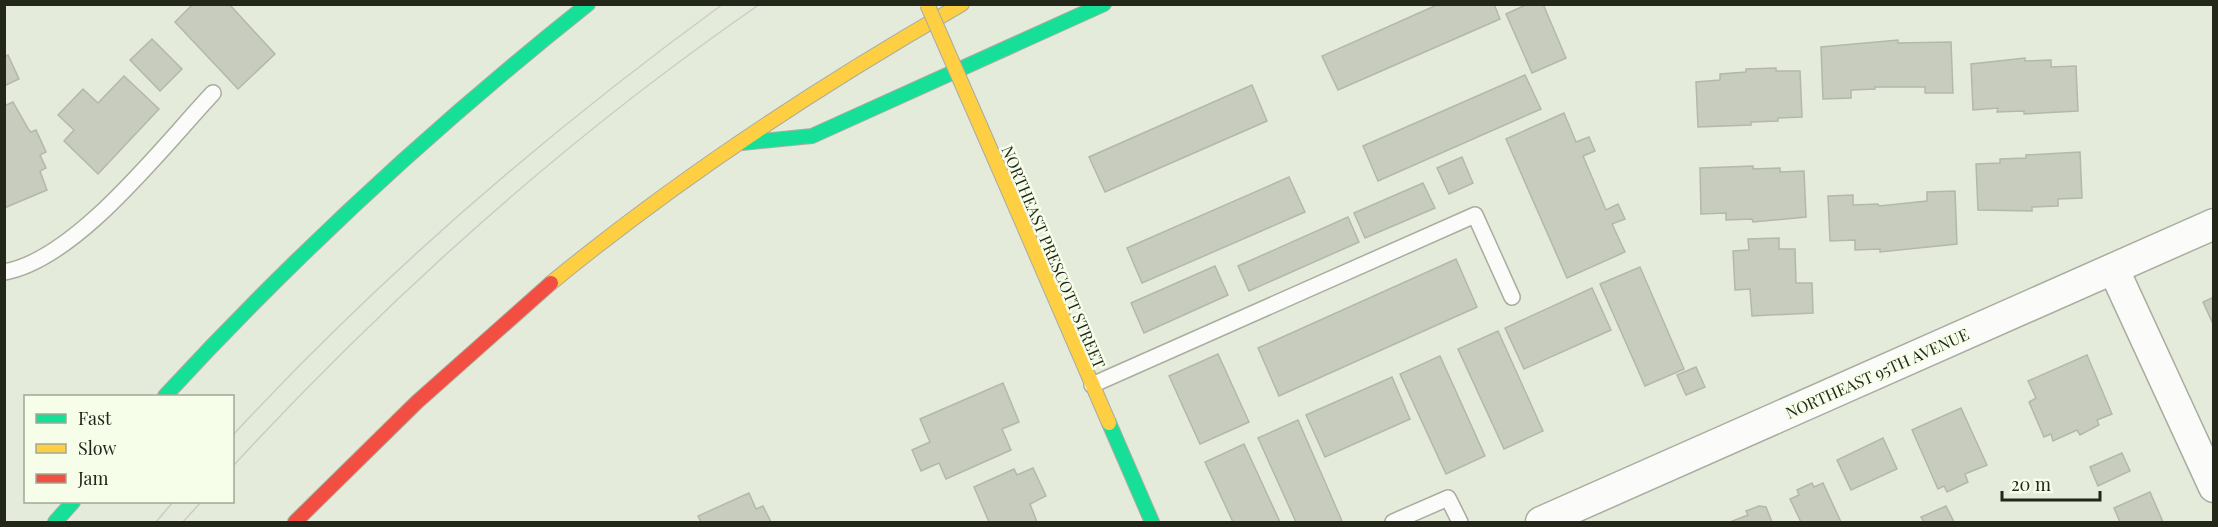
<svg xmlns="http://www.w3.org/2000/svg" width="2218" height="527" viewBox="0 0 2218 527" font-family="'Playfair Display',serif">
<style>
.building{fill:#c7ccbe;stroke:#b3b8aa;stroke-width:1.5}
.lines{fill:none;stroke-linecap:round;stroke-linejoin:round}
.lane-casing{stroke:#a8ada0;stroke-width:18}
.street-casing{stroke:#a8ada0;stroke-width:33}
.fast-casing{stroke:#a8ada0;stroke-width:16}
.slow-casing{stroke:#a8ada0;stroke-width:16}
.jam-casing{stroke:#a8ada0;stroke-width:16}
.lane{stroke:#fbfcf9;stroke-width:15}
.street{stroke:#fbfcf9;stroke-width:30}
.fast{stroke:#16e098;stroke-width:14}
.slow{stroke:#ffcf43;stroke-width:14}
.jam{stroke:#f24e42;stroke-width:14}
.tram{stroke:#cbccc7;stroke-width:1.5}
.slow-bridge-casing{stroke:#a8ada0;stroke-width:16;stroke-linecap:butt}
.slow-bridge{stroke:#ffcf43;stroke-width:14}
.labels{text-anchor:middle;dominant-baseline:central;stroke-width:5;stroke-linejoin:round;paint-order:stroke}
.street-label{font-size:16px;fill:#22271a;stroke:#f6feea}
</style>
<rect width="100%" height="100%" fill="#e5ebda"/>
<g class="building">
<path d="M193,4H229L275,54L238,89L175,22Z"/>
<path d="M1439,4H1494L1500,19L1338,90L1322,56Z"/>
<path d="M1528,4H1543L1566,58L1532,73L1506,14Z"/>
<path d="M152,39L182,69L160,91L130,60Z"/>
<path d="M1898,40V43L1951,42L1953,93H1925V87H1875V89L1851,90V98L1823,99L1821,47Z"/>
<path d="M8,55L19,79L4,86V57Z"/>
<path d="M2025,58V61L2051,60V67L2076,66L2078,111L2024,114V111L1997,112L1998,108L1973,110L1971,64Z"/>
<path d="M1776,68V71H1800L1802,117L1778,118V121L1751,122V125L1698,127L1696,82L1720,80V74L1746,72V69Z"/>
<path d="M1525,75L1541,109L1378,181L1363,146Z"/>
<path d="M124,76L159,109L98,174L64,141L74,130L58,115L83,89L98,103Z"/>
<path d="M1252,85L1267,121L1105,192L1089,157Z"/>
<path d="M13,102L29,130L31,132L36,130L46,152L40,155L46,168L40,171L47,190L4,208V106Z"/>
<path d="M1564,113L1576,142L1589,137L1595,151L1583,156L1606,210L1618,204L1625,219L1612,224L1625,252L1567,278L1506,139Z"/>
<path d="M2080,152L2082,198L2058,199V206L2032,207V211L1978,210L1976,164L2000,163V159L2026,158V155Z"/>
<path d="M1462,157L1473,183L1449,194L1437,168Z"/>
<path d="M1753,166V169L1780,168V172L1804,171L1806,217L1753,222L1752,219L1726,220V213L1701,214L1700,168Z"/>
<path d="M1289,177L1305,212L1142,283L1127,248Z"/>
<path d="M1423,183L1435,208L1365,238L1354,213Z"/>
<path d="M1955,191L1957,244L1880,252V249L1855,250V240L1830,241L1828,196L1853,195V205L1878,204L1879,206L1927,201V192Z"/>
<path d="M1348,217L1359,242L1249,291L1238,266Z"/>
<path d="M1779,238V249H1795L1796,283H1812L1813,313L1752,316L1750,289L1735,290L1733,251L1749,250L1748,239Z"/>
<path d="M1456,259L1477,307L1279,396L1258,348Z"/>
<path d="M1215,266L1228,295L1144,333L1131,303Z"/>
<path d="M1640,267L1684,369L1645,386L1600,284Z"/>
<path d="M1592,288L1611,330L1524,369L1505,328Z"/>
<path d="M2214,297V326L2203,302Z"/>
<path d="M1498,331L1543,431L1504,449L1458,349Z"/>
<path d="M1218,354L1249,422L1200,444L1169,376Z"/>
<path d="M2087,355L2112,414L2097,420L2099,425L2080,435L2077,430L2053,441L2051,434L2044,437L2029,402L2036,398L2028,381Z"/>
<path d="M1440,356L1485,456L1446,474L1400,374Z"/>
<path d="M1696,367L1705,387L1686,395L1677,375Z"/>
<path d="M1392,377L1410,419L1325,457L1306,415Z"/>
<path d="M1003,383L1019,422L1002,429L1011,450L946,479L939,463L921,471L912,450L930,442L920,419Z"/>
<path d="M1961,408L1987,465L1965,474L1968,482L1947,492L1944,486L1938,489L1912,430Z"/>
<path d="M1298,420L1342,521L1338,522H1296L1258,438Z"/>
<path d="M1883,438L1897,469L1851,490L1837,460Z"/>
<path d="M1244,444L1280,522H1233L1205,462Z"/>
<path d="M2122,453L2130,471L2098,486L2090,467Z"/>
<path d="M1033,468L1046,496L1030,504L1037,522H989L974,487L1014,469L1017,475Z"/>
<path d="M1812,483L1814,487L1823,483L1841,522H1801L1790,499L1799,495L1797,490Z"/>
<path d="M2150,492L2163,522H2120L2114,508Z"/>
<path d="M749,493L756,509L763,506L771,522H701L698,516Z"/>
<path d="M1759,506L1766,507L1772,522H1730L1748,515L1746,511Z"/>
<path d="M1946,506L1954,522H1924L1921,517Z"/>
</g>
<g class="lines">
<g class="lane-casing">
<g id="lane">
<path d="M4,272C76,260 163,146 213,93"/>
<path d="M1092,385L1475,215L1512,297"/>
<path d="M1393,522L1448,498L1460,522"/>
</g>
</g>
<g class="street-casing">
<g id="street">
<path d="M2114,270L2214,487"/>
<path d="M1541,522L2214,224"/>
</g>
</g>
<g class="fast-casing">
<g id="fast">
<path d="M742,143L812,136L1104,4"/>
<path d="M165,396C296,254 437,124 588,4"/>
<path d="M1109,423L1152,522"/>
<path d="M55,522L73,502"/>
</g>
</g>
<g class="slow-casing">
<g id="slow">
<path d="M1003,178L1109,423"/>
<path d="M551,283C680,177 817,87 962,4"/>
</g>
</g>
<g class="jam-casing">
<path id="jam" d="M295,522L417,402L551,283"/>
</g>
<use href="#lane" class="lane"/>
<use href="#street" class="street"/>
<use href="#fast" class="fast"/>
<use href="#slow" class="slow"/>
<use href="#jam" class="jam"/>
<g class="tram">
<path d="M232,436C381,275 546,133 723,4"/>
<path d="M232,467C392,294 566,138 760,4"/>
<path d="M156,522L173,502"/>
<path d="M183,522L201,502"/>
</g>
<g class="slow-bridge-casing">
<path id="slow-bridge" d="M927,4L1003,178"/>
</g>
<use href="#slow-bridge" class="slow-bridge"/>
</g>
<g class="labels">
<g class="street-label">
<text transform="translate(1054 257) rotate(67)">NORTHEAST PRESCOTT STREET</text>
<text transform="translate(1877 373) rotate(-24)">NORTHEAST 95TH AVENUE</text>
</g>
</g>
<rect width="2218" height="527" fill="none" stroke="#22271a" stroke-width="12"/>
<rect x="24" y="395" width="210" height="108" fill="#f6feea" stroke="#a1a897" stroke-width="1.5"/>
<rect x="36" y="414" width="30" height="9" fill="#16e098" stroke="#a1a897" stroke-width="1.5"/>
<text x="78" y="425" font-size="18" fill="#22271a">Fast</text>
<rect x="36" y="444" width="30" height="9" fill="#ffcf43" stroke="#a1a897" stroke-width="1.5"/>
<text x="78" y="455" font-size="18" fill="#22271a">Slow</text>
<rect x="36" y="474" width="30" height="9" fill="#f24e42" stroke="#a1a897" stroke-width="1.5"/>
<text x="78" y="485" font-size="18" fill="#22271a">Jam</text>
<path d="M2002 491v9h98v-9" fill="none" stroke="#22271a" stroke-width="3"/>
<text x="2011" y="491" font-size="18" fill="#22271a" stroke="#f6feea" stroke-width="4.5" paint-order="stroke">20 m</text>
</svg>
